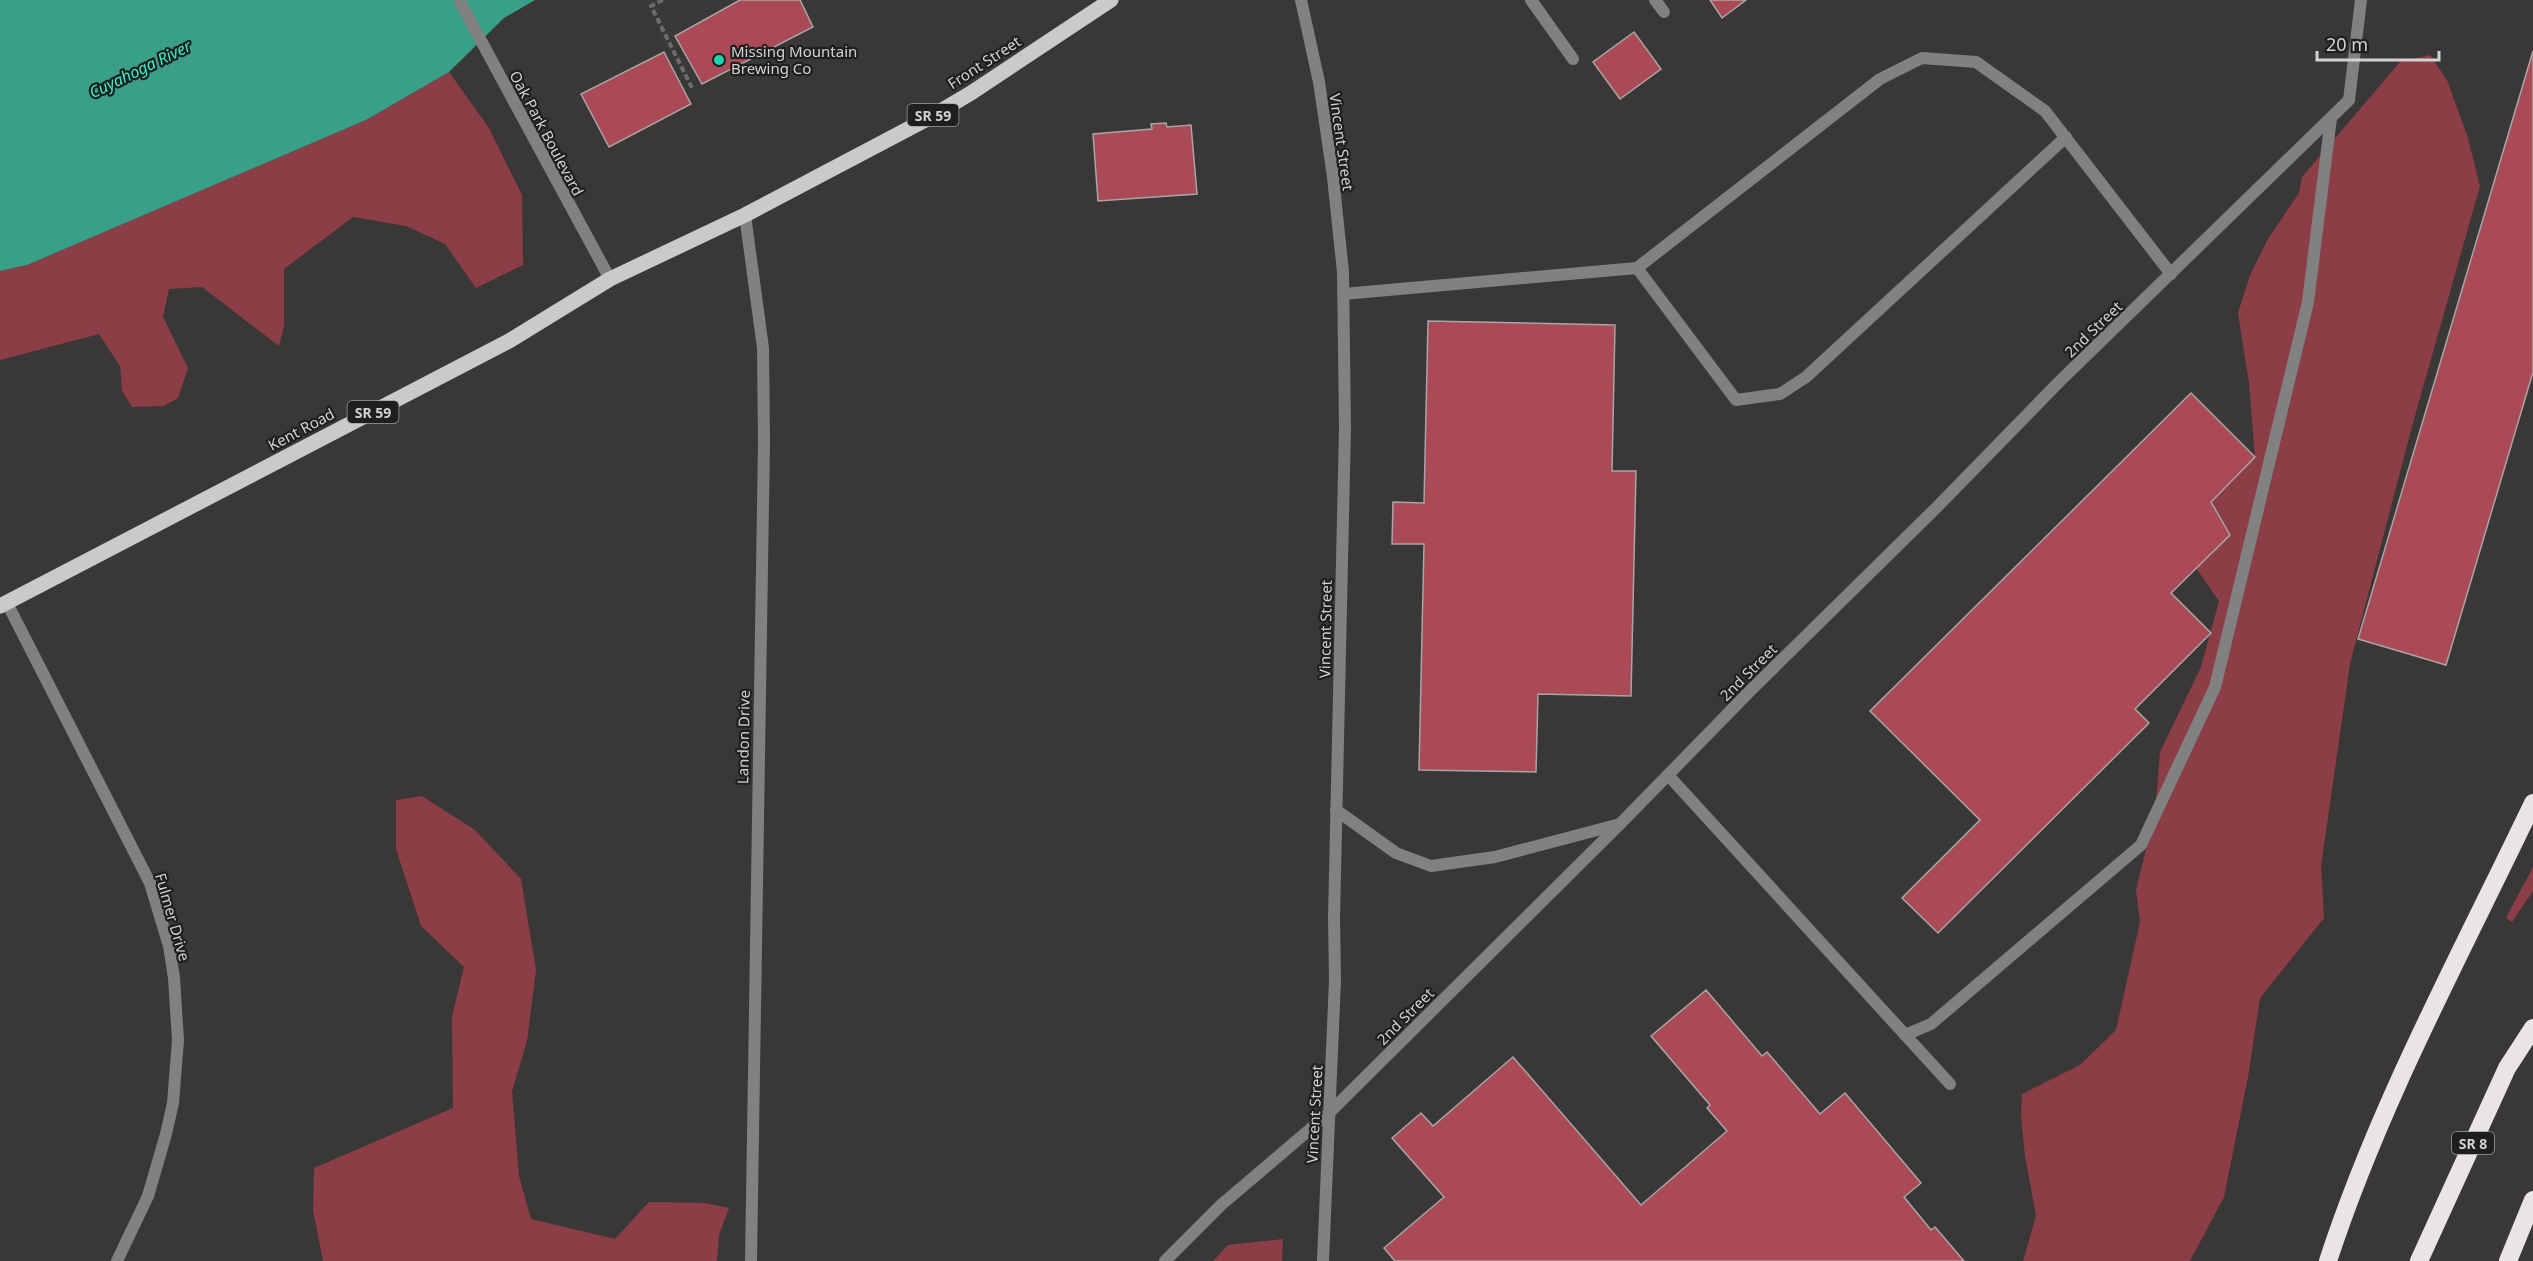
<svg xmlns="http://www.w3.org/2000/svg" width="2533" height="1261" viewBox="0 0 2533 1261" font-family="'Noto Sans',sans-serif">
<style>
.green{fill:#8c3e47}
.water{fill:#3a9f87}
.building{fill:#a94a56;stroke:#a9a5a6;stroke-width:1.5}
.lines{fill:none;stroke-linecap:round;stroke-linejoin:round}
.path{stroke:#6e6b6b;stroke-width:4;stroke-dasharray:6 3;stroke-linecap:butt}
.service{stroke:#828181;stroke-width:12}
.minor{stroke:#828181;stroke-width:12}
.primary{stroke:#ccc9c9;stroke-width:15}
.motorway{stroke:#e9e5e5;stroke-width:18}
.poi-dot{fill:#1dd5b1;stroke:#201f1f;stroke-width:2}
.labels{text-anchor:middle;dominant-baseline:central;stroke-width:4.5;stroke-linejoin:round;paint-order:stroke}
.shield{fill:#201f1f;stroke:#9d9c9c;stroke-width:1.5}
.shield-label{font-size:14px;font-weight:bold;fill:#d3d1d1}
.poi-label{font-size:15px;fill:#d3d1d1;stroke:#201f1f;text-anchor:start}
.street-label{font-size:15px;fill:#d3d1d1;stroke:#201f1f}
.water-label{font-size:16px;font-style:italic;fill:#34f3cb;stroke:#201f1f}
</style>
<rect width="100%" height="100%" fill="#3a3737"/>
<g class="green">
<path d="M2430,55L2447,80L2468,138L2480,186L2411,430L2350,664L2321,866L2324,918L2260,998L2248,1077L2224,1197L2190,1261H2023L2036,1216L2025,1156L2021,1117L2022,1094L2080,1065L2116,1030L2140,922L2136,890L2155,813L2160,752L2201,667L2219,601L2196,568L2211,502L2255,457L2249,383L2238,313L2250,275L2268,239L2299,193L2302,177L2400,62Z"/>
<path d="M449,72L489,128L522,195L523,265L476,288L445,244L406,226L353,217L284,269V326L279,346L202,287L169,289L163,317L188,368L178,398L164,406L132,407L122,391L120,366L99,334L0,360V271L27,265L366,120Z"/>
<path d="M422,796L475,830L521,879L536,970L527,1041L512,1091L519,1176L531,1219L615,1239L649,1202L705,1203L729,1208L719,1235L717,1261H323L313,1210L314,1168L453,1108L452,1017L464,967L421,926L396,849V800Z"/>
<path d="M2533,867V891L2512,922L2506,918Z"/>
<path d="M1283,1239L1282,1261H1213L1228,1245Z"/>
</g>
<path class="water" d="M0,0H535L504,18L449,72L366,120L27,265L0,271Z"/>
<g class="building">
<path d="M740,0H800L813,27L702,84L675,36Z"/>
<path d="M1710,0H1746L1722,18Z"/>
<path d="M1634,32L1661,69L1620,99L1593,62Z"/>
<path d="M2533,51V372L2446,665L2358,639Z"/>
<path d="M664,52L691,104L609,147L581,94Z"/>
<path d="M1166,123L1167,127L1191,125L1197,194L1098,201L1093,134L1152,129L1151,124Z"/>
<path d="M1428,321L1615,325L1612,471H1636L1631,696L1538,694L1536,772L1419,770L1424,544H1392L1393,502L1424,503Z"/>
<path d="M2191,393L2255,457L2211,502L2230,535L2171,593L2211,633L2135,709L2149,723L1938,933L1902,898L1980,820L1870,711Z"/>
<path d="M1706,990L1762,1056L1767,1052L1820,1114L1845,1093L1921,1183L1904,1197L1931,1230L1935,1227L1964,1261H1395L1384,1248L1444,1197L1392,1138L1421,1113L1433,1126L1513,1057L1641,1205L1727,1131L1707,1108L1710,1105L1651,1036Z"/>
</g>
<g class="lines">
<path class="path" d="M663,0L651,6L693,90"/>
<g class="service">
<path d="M1655,0L1664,12"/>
<path d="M2349,100L2361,0"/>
<path d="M1637,268L1736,400L1780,394L1806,377L2066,137"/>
<path d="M1343,294L1637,268L1880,79L1922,58L1976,62L2045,111L2171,274"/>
<path d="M1668,775L1950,1084"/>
<path d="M1336,810L1396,853L1431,866L1495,857L1620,824"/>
<path d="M1905,1035L1931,1024L2141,845L2215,687L2308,302L2331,118"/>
</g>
<g class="minor">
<path d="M459,0L610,279"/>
<path d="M1301,0L1319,82L1333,177L1343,272L1345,428L1334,918L1335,980L1323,1261"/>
<path d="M1531,0L1573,59"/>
<path d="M745,215L763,348L764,442L751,1261"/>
<path d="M7,603L150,883L169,946L174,978L178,1040L173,1103L166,1134L148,1196L117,1261"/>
<path d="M1165,1261L1221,1205L1329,1113L1620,824L1750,691L1936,508L2059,382L2349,100"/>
</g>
<path class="primary" d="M0,606L509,341L610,279L745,215L927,119L971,93L1111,0"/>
<g class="motorway">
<path d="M2328,1261C2380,1102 2461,954 2533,803"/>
<path d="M2419,1261L2507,1068L2533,1028"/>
<path d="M2508,1261L2533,1200"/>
</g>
</g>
<circle class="poi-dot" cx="719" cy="60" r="6"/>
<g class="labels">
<g class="shield">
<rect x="907.5" y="104" width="51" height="22" rx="4.5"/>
<rect x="347.5" y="401" width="51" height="22" rx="4.5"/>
<rect x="2452" y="1132" width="42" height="22" rx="4.5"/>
</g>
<g class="shield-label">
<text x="933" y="115">SR 59</text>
<text x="373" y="412">SR 59</text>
<text x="2473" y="1143">SR 8</text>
</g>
<g class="poi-label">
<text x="731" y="51">Missing Mountain<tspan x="731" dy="17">Brewing Co</tspan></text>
</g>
<g class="street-label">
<text transform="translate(984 62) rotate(-33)">Front Street</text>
<text transform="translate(547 133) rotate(62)">Oak Park Boulevard</text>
<text transform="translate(1342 142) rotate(82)">Vincent Street</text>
<text transform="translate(2093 329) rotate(-44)">2nd Street</text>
<text transform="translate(301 429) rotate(-28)">Kent Road</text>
<text transform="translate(1325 629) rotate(-89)">Vincent Street</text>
<text transform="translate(1748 672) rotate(-45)">2nd Street</text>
<text transform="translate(743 737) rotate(-89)">Landon Drive</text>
<text transform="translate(173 917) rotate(74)">Fulmer Drive</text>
<text transform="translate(1405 1016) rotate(-45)">2nd Street</text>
<text transform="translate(1314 1114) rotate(-87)">Vincent Street</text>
</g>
<g class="water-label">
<text transform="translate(140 69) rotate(-26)">Cuyahoga River</text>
</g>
</g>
<path d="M2317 51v9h122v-9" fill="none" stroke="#d3d1d1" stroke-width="3"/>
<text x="2326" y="51" font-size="18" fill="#d3d1d1" stroke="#201f1f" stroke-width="4.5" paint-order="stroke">20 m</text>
</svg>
